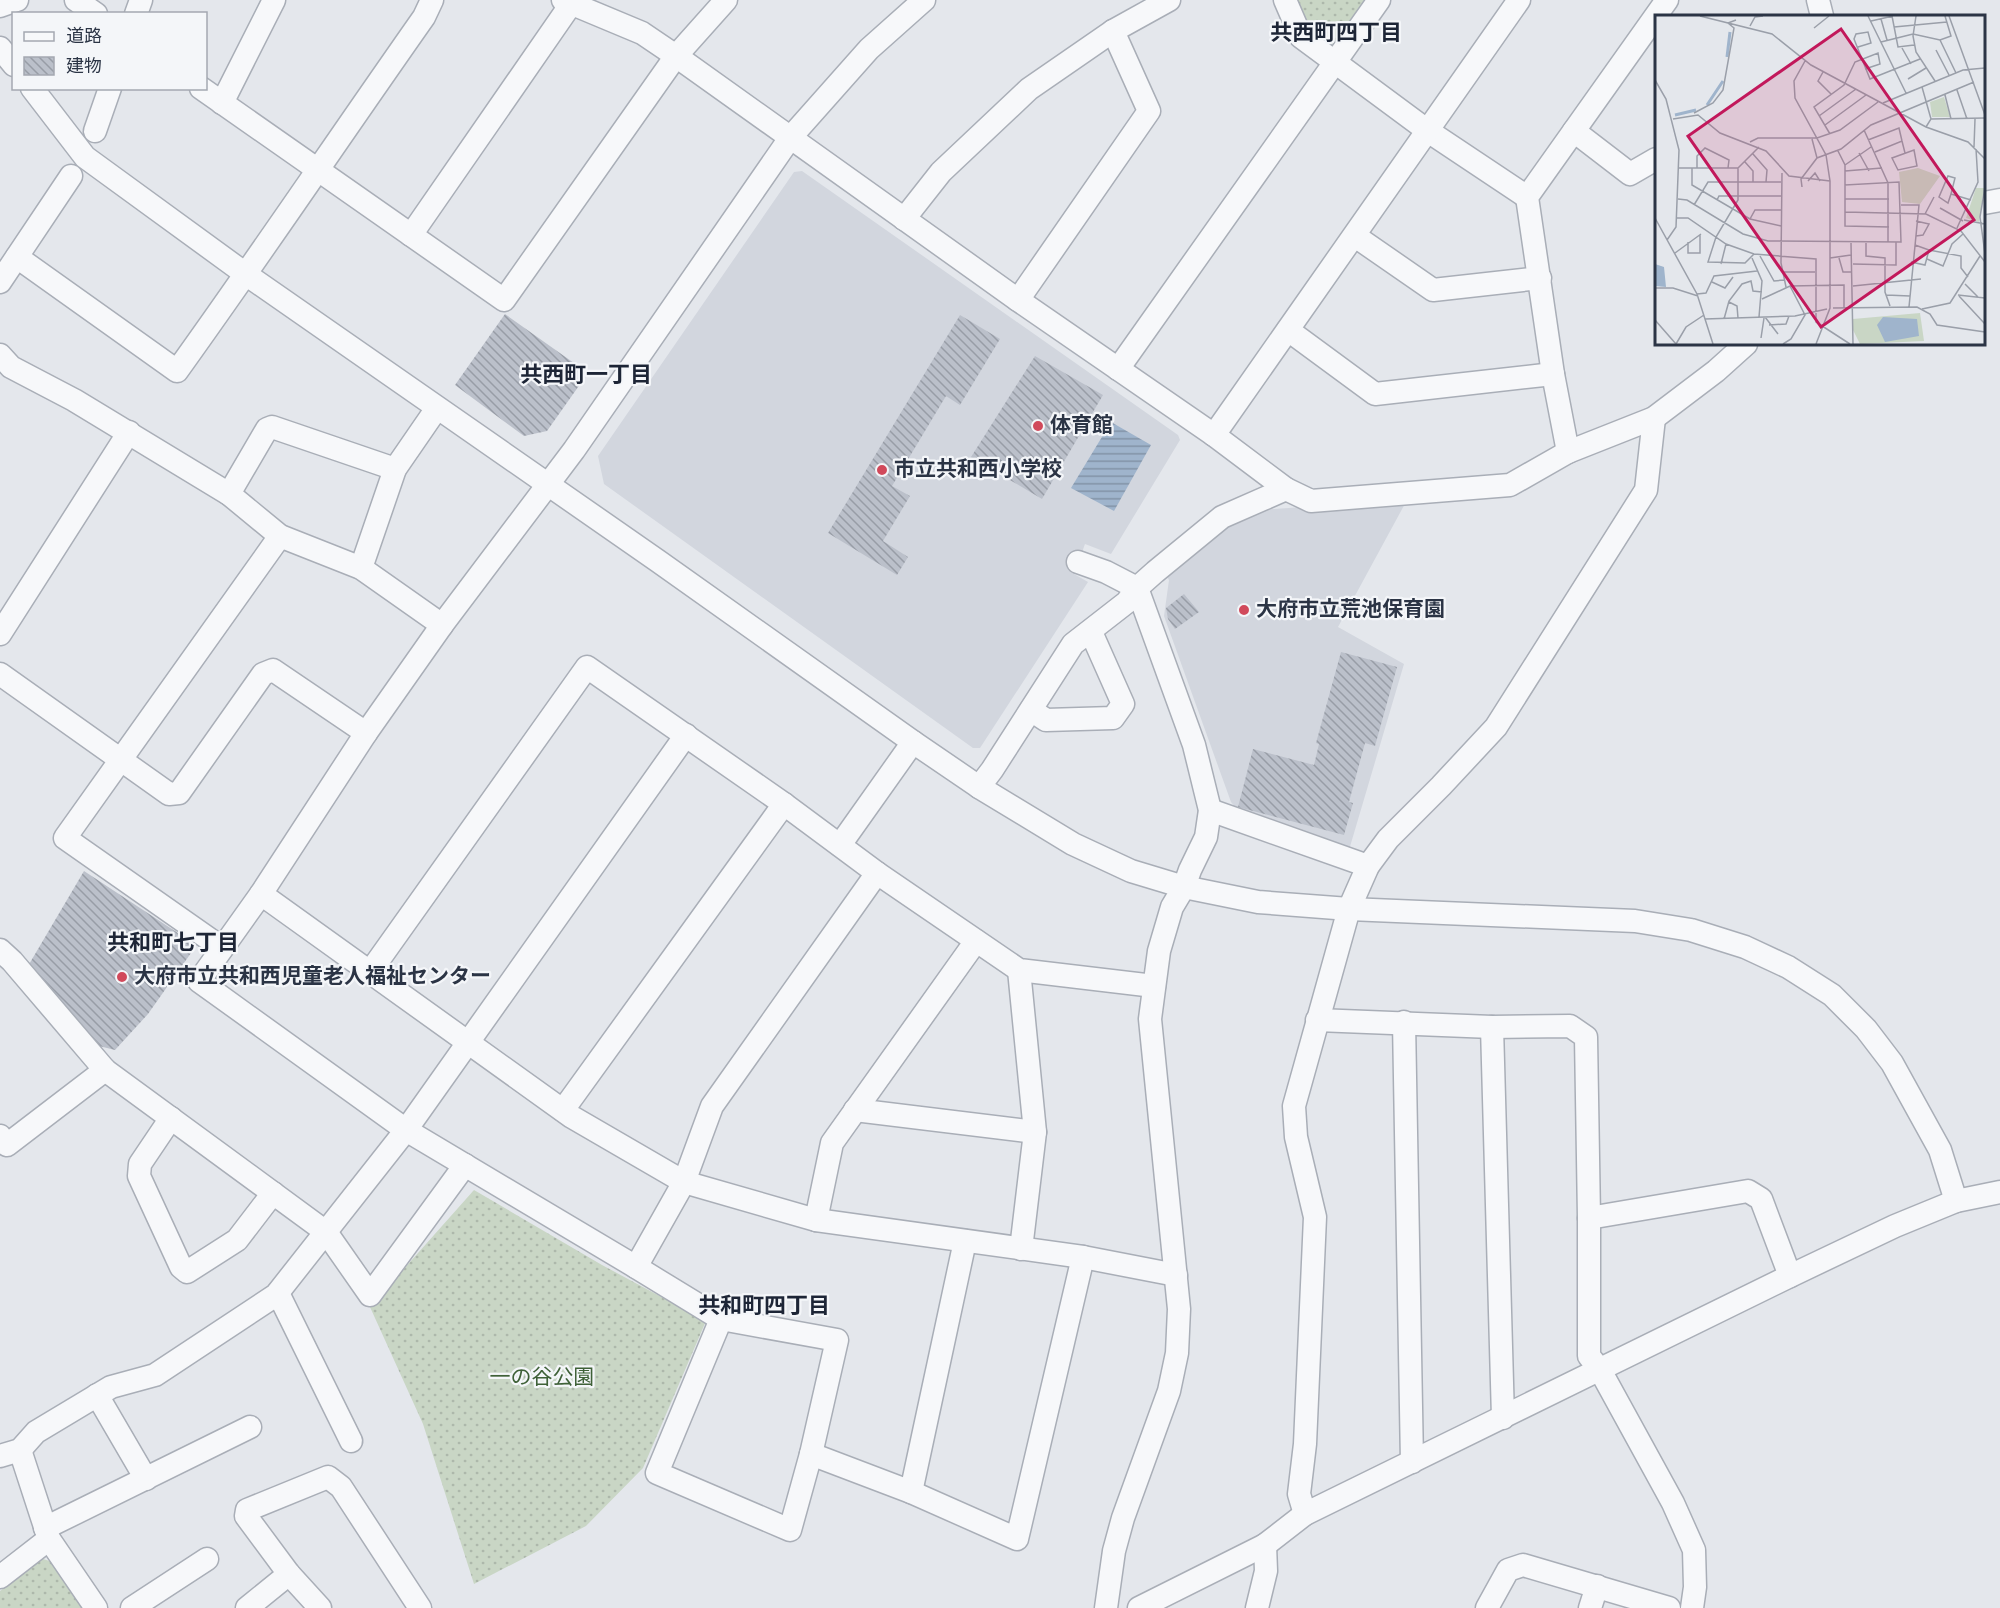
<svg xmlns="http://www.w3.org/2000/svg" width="2000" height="1608" viewBox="0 0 2000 1608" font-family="Overpass,'Noto Sans JP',sans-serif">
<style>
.built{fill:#d2d6de}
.grass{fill:url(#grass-dots)}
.water{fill:url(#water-rules)}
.building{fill:url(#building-back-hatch)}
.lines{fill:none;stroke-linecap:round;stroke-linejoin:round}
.minor-casing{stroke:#a9aeb7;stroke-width:25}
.minor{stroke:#f7f8fa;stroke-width:22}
.poi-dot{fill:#d1495b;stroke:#f4f6f9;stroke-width:2}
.labels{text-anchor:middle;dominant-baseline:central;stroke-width:4.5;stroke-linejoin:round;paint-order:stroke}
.poi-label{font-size:21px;font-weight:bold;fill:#2b3445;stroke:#f4f6f9;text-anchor:start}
.park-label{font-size:21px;fill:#3f6138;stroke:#f4f6f9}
.neighbourhood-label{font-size:22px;font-weight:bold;fill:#1d2536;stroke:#f4f6f9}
.inset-river{fill:none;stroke:#9fb4cc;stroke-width:3}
.inset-road{fill:none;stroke:#9a9fa9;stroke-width:1.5}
.view{fill:#c2185b;fill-opacity:0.15;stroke:#c2185b;stroke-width:3}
.inset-edge{fill:none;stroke:#2b3445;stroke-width:3}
</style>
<defs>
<pattern id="grass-dots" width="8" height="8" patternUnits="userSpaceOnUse" patternTransform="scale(1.5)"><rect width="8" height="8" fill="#c9d6c5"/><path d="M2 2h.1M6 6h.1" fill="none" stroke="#adb8ab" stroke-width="1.8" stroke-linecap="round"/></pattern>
<pattern id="water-rules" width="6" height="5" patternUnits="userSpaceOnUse" patternTransform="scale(1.5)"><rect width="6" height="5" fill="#9fb4cc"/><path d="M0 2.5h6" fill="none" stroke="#8293a7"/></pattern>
<pattern id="building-back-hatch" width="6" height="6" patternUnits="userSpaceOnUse" patternTransform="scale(1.5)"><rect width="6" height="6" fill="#bbc0ca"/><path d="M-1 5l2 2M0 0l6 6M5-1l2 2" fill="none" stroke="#989da6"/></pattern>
</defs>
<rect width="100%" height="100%" fill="#e4e7ec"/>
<g class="built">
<path d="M802,171L1178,435L1180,440L1111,554L1085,544L1074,574L1088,582L980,748H973L604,484L598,456L794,172Z"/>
<path d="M1407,500L1338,627L1404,664L1349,850L1240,813L1231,802L1164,616L1169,580L1165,573L1232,521L1257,510Z"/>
</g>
<g class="grass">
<path d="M1296,0H1367L1335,46L1308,29Z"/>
<path d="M474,1190L602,1265L706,1321L643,1468L586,1526L474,1584L423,1424L370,1307Z"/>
<path d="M43,1559L53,1562L85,1608H0V1591Z"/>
</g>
<path class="water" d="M1111,422L1151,445L1114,511L1071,488Z"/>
<g class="building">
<path d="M505,314L588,373L547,431L524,436L455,385Z"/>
<path d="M960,315L1000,339L960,405L946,396L892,486L910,496L883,541L908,557L897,575L828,533Z"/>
<path d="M1035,356L1103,395L1042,499L971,457Z"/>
<path d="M1184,594L1199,612L1175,629L1168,619L1166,608Z"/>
<path d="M1341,652L1397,667L1375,746L1365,743L1349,802L1353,803L1344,835L1238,807L1253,749L1314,765L1319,744L1316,743Z"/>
<path d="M84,871L190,941L191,953L148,1014L115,1050L99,1046L28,966Z"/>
</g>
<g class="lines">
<g class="minor-casing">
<g id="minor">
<path d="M76,0L96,14"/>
<path d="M563,0L642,33L676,56L1018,300L1214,435L1286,489"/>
<path d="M924,0L869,49L790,138L574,450L442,625L366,733L261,894L199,981L406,1130L636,1267L684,1182L712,1106L877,873L1019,970L1154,986"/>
<path d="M1285,0L1301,37L1428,131L1527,197"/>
<path d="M1818,0L1822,16"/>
<path d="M0,6L17,0"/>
<path d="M136,14L141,0"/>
<path d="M0,48L14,65"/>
<path d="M32,88L85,157L247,275L658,561L913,742L979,787L1073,844L1131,871L1184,887L1258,902L1349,909L1635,921L1691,930L1745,947L1788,967L1832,995L1866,1029L1892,1063L1940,1150L1956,1201"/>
<path d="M201,88L504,300L676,56L726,0"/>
<path d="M222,103L274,0"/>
<path d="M95,131L110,88"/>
<path d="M1574,131L1630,174L1656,159"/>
<path d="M1984,203L2000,200"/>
<path d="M904,219L941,172L1029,89L1113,31L1169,0"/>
<path d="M411,235L571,4"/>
<path d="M1355,236L1433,290L1540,278"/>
<path d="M17,257L177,371C261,254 341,135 424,17L432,0"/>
<path d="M0,282L71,176"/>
<path d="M1018,300L1149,111L1113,31"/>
<path d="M1288,330L1375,394L1553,374"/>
<path d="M0,355L11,367L74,400L229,494L280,536L361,568L442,625"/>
<path d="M1118,369L1379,0"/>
<path d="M1214,435L1519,0"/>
<path d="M1568,452L1553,374L1527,197L1667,0"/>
<path d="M229,494L267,429L272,427L395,469"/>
<path d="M1078,562L1106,572L1137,588L1194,745L1210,810L1206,837L1190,870L1184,887L1172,907L1159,951L1150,1019L1179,1309L1177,1353L1169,1391L1123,1518L1114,1551L1106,1608"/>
<path d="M361,568L395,469L437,408"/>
<path d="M0,634L129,432"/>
<path d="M0,674L169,794L179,793L263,674L273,670L366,733"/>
<path d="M1031,710L1046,720L1113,718L1123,704L1091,632"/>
<path d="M979,787L992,770L1073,644L1127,602L1137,588L1155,572L1222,517L1286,489L1311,501L1510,485L1568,452L1654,418L1716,371L1746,344"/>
<path d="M1210,810L1368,866"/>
<path d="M840,845L913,742"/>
<path d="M261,894L572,1117L684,1182L816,1220L1083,1257L1176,1275"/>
<path d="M222,948L65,838L280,536"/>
<path d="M0,950L12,961L105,1070L326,1232L370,1295L465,1165"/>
<path d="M1019,970L1035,1132L1021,1249"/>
<path d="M370,972L587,667L784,804L877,873"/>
<path d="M1317,1020L1492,1027L1570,1026L1586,1037L1589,1218V1356L1600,1370L1673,1503L1694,1550L1695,1587L1692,1608"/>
<path d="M1404,1022L1412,1462"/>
<path d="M1492,1027L1503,1418"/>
<path d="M563,1110L784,804"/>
<path d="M855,1110L1035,1132"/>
<path d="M171,1118L140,1164L139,1176L181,1267L187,1272L237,1240L273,1193"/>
<path d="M0,1136L7,1145L105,1070"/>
<path d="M1589,1218L1748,1191L1761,1199L1790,1276"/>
<path d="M816,1220L832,1143L976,941"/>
<path d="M636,1267L721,1319"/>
<path d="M278,1293L351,1441"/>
<path d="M721,1319L837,1340L811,1454L790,1530L657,1473Z"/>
<path d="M97,1395L146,1479"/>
<path d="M20,1450L49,1539L96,1608"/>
<path d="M811,1454L911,1492L965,1241"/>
<path d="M0,1456L20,1450L36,1432L111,1387L155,1375L276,1295L406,1130L686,735"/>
<path d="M911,1492L1017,1539L1083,1257"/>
<path d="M1305,1514L1299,1494L1305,1444L1315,1217L1296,1137L1294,1106L1349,909L1368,866L1388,839L1441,786L1496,727L1646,490L1654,418"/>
<path d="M45,1528L250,1427"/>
<path d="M0,1577L49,1539"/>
<path d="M132,1608L207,1559"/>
<path d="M247,1608L289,1574"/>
<path d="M320,1608L289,1574L246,1516L247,1510L328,1477L341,1487L420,1608"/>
<path d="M1139,1608L1265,1545L1305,1514L1790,1276L1895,1226L1956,1201L2000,1192"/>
<path d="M1257,1608L1266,1571L1265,1545"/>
<path d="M1487,1608L1508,1570L1523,1565L1669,1608"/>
<path d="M1590,1608L1597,1586"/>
</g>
</g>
<use href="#minor" class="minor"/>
</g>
<g class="poi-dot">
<circle cx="1038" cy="426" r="6"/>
<circle cx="882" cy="470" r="6"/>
<circle cx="1244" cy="610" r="6"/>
<circle cx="122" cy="977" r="6"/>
</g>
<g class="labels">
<g class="poi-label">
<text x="1050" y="426">体育館</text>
<text x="894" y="470">市立共和西小学校</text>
<text x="1256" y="610">大府市立荒池保育園</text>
<text x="134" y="977">大府市立共和西児童老人福祉センター</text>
</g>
<g class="park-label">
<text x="542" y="1378">一の谷公園</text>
</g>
<g class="neighbourhood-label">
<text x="1336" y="34">共西町四丁目</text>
<text x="586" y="376">共西町一丁目</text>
<text x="173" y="944">共和町七丁目</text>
<text x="764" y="1307">共和町四丁目</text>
</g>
</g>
<g transform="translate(1655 15)">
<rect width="330" height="330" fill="#e4e7ec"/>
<path d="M289,82L295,102H277L275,87ZM263,153L285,161L265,189L247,187L244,157ZM321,173H329L324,207L311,203ZM265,298L269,326L205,329L197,313L198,304Z" fill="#c9d6c5"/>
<path d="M0,249L9,252L11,272L0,271ZM228,302L262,304L264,321L230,327L222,310Z" fill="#9fb4cc"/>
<path class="inset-river" d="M72,42L75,17M52,90L68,66M20,100L41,95"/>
<path class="inset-road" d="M45,1L117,19L156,50L271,112L313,127L330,144M213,1L251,78M237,1L243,32L259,30M261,1L258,21L261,37L280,66M294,1L330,100M226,4L232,25M216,6L238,1M95,11L100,2L108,1M239,12L292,7M159,13L174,1M285,25L301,58M226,27L258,19L285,25L296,21L290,1M203,32L216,28L213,17L201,19L199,24L215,64L265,44M247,33L256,49M281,35L294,60M150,46L139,66L140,83L171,140L175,166V293L161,329M168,57L163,66L176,79M253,64L271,53M0,65L11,84L24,135L21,212L12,225M267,72L276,104L271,112M302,75L312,104M290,80L296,104M228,88L308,55L330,53M39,98L58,88L68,75L79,13L73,8L81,5M164,101L201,74M18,104L43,100L65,118L111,136L134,161L175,166M276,104L330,103M170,110L211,80M209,115L233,168V227M175,119L159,92L189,70L200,47L223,38L225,49L210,54M157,124L162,143M213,125L244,113L247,126M95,127L103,123H162L185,115L223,87M319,132L320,104M259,135L262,151L243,155L237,143ZM220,137L247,126L250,138M204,138L214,156M98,139L112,155L111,167M90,147L98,156V167M190,150L216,132M24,153H83L104,132M37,153V170L95,204L126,211M42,153V141L50,133L74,145L73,153M83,153V185L61,222L53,247L90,248L99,239M190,156L227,153M127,158L126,248L131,272M153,166L160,158L165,166M190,170V211L234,212M147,172L146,164L162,143L186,134L216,110L319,67M330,172L325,202L330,239M296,179L300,163L293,161L284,182L293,188L296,179L316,185M23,184L32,185L88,219L113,226L246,227L244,167L190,170V150L183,136M190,184H234M62,185L64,181H126M39,190L53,167H126M246,190H264L254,292M285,193L308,206M190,197L271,199L306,216L330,247M270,199L279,182M0,203L42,279L58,329M22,203H33L71,229L99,239L161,244V307L195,329M95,204L100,195H127M309,205L330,209M302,213L323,167L321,134M261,221L268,220L274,209L261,206M33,227V238H45V220M196,228L198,329M211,228V241L230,243V277L235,291M274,235L306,241V253L313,262M20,238L46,219M105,241L119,266L129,265M97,243L107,266L104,302M175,243L196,240M184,243L188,257H197M272,244L288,251L297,229L308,219M256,247L270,250L274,235L260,230M66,249L71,229M198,249L241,250V227M128,257H160M57,267L70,273L78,262M310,269L323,282M198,271L266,264M0,273H18L43,281M42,279L51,278L59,261L102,256M231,280L255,281M303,280L330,283M304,281L330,309M107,284L135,271L189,270V293M74,287L82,291L83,303M178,293L262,292L275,299L282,310L330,317M267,294L295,288L325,241M110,302L123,319M50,304L140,301L172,294M69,304L74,286L87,269L96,266L98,276L107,277M0,305L21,329M114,310L131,309L134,301M106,323L109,303M21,329L31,312L49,300M128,329L136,324L150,300L135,271"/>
<path class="view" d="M186,14L319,205L166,312L33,121Z"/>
<rect width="330" height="330" class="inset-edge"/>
</g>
<rect x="12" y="12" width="195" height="78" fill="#f4f6f9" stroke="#a4a8b1" stroke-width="1.5"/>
<rect x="24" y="32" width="30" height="9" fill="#f7f8fa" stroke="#a4a8b1" stroke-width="1.5"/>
<text x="66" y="42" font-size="18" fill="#2b3445">道路</text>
<rect x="24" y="57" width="30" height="18" fill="url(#building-back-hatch)" stroke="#a4a8b1" stroke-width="1.5"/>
<text x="66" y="72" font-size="18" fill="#2b3445">建物</text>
</svg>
